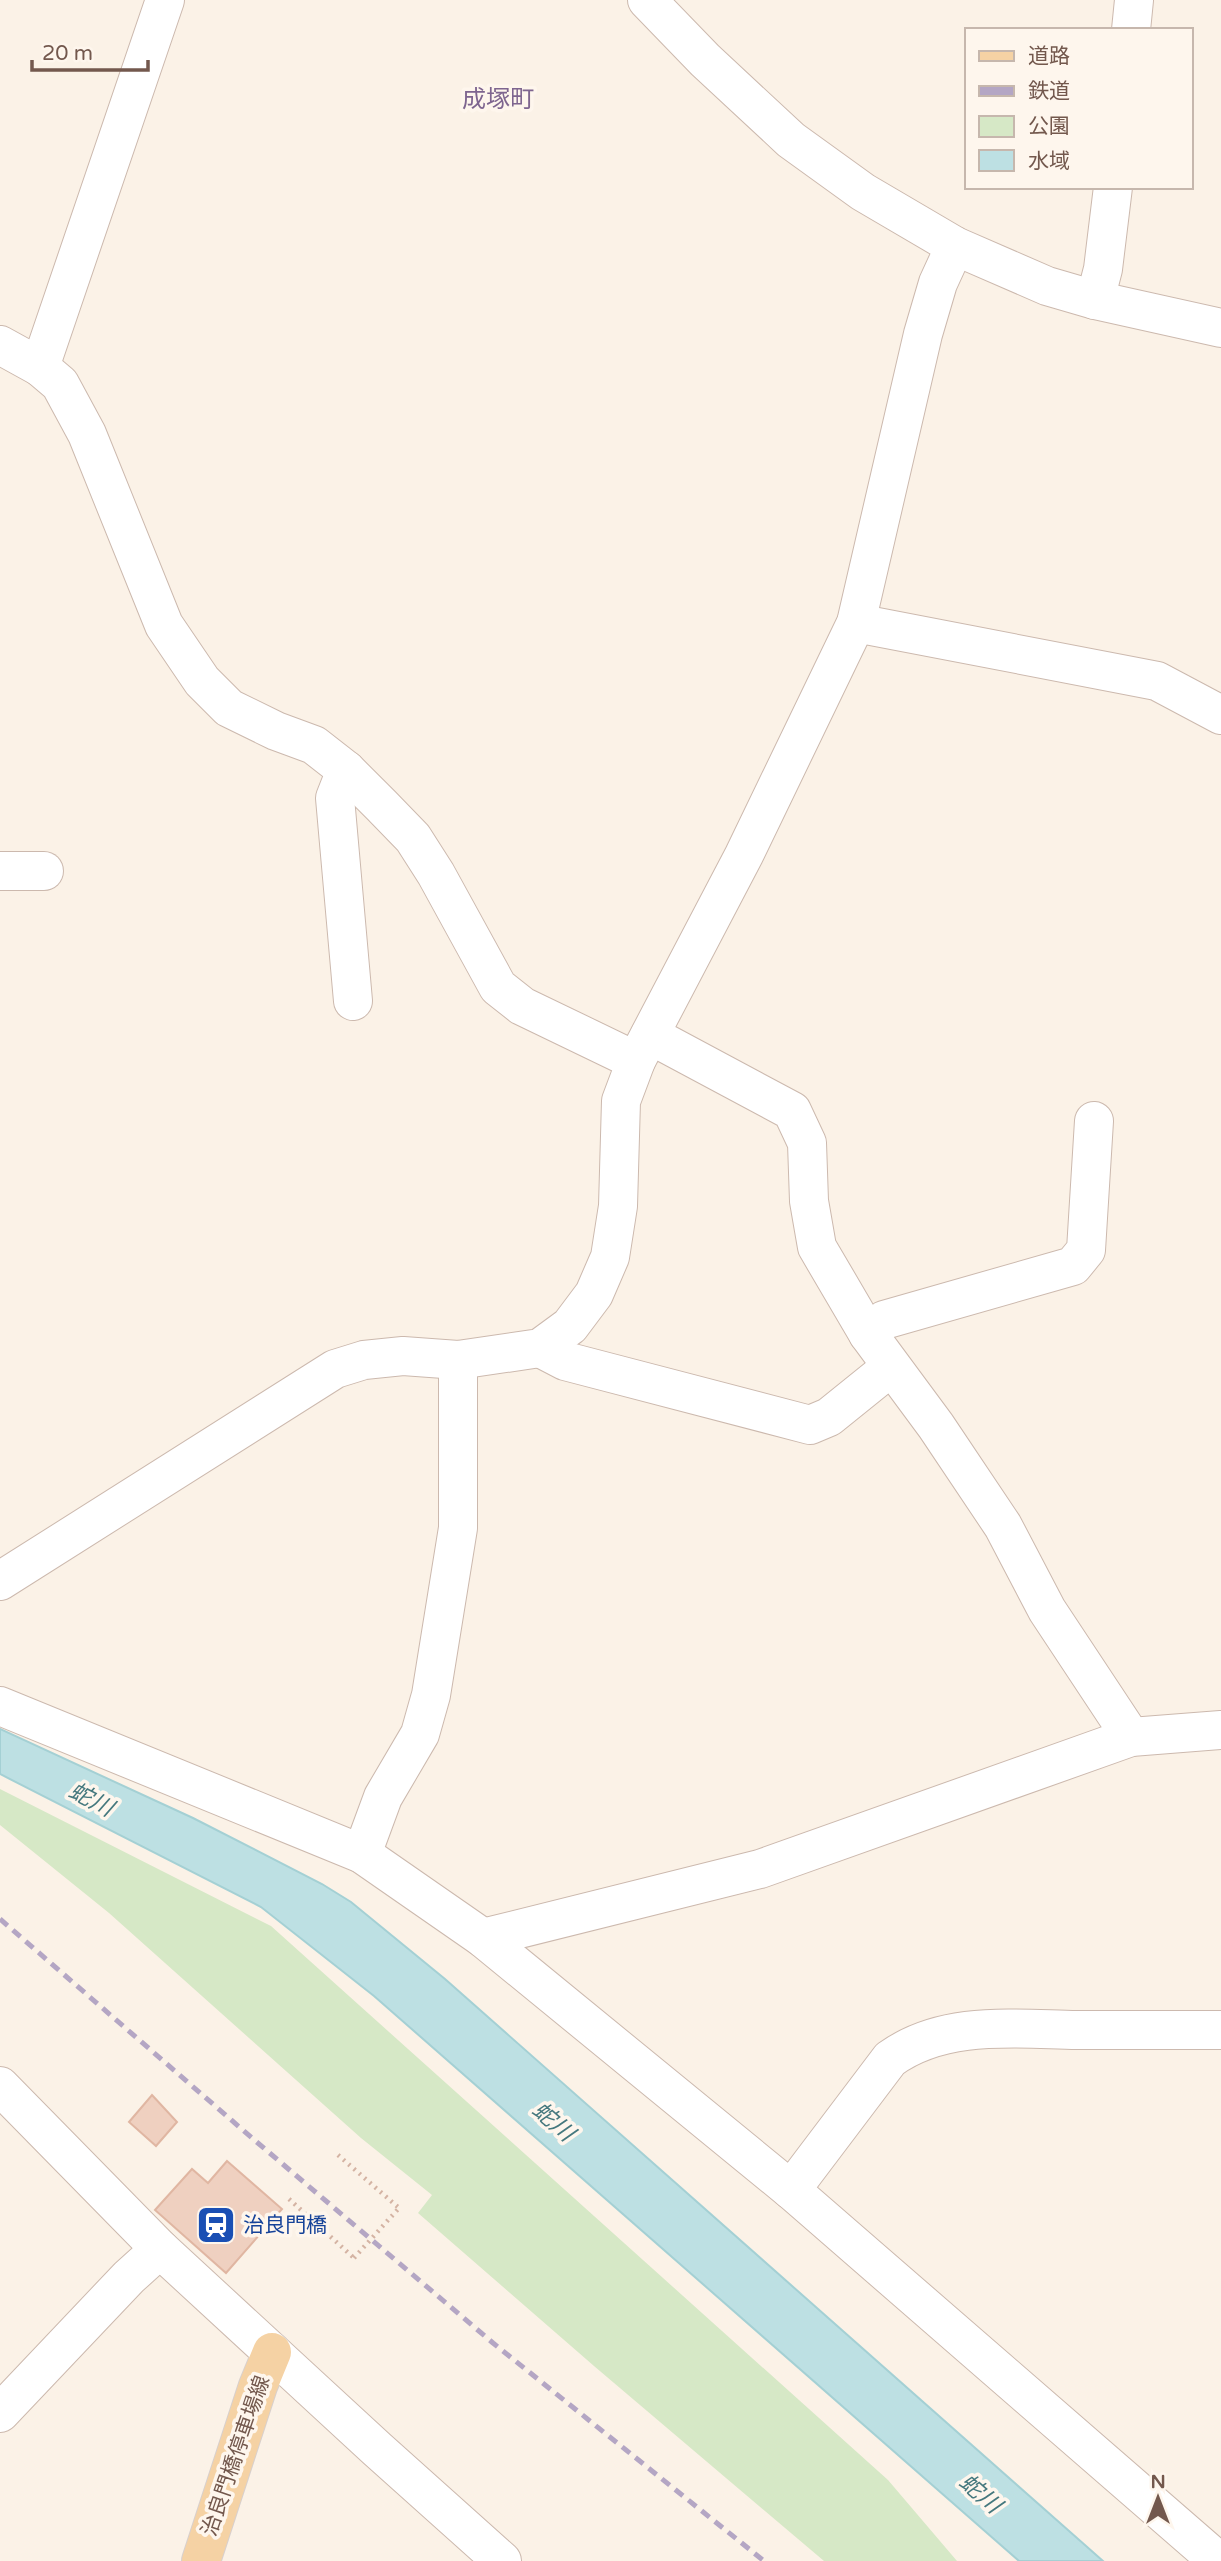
<svg xmlns="http://www.w3.org/2000/svg" width="1221" height="2561" viewBox="0 0 1221 2561" font-family="'Varela Round','Noto Sans JP',sans-serif">
<style>
.green{fill:#d6e8c6}
.water{fill:#bde0e3;stroke:#a4d0d4;stroke-width:2}
.building{fill:#efd0c0;stroke:#e0b6a2;stroke-width:2}
.lines{fill:none;stroke-linecap:round;stroke-linejoin:round}
.minor-casing{stroke:#ccb9ae;stroke-width:40}
.major-casing{stroke:#d8d0cd;stroke-width:40}
.path{stroke:#d4b3a3;stroke-width:4.5;stroke-dasharray:2 5;stroke-linecap:butt}
.minor{stroke:#fff;stroke-width:38}
.major{stroke:#f5d2a4;stroke-width:38}
.rail{stroke:#b4a6c4;stroke-width:5;stroke-dasharray:10 7;stroke-linecap:butt}
.path-bridge{stroke:#d4b3a3;stroke-width:4.5;stroke-dasharray:2 5;stroke-linecap:butt}
.labels{text-anchor:middle;dominant-baseline:central;stroke-width:7;stroke-linejoin:round;paint-order:stroke}
.transit-label{font-size:21px;fill:#164399;stroke:#fef6ed;text-anchor:start}
.street-label{font-size:21px;fill:#73584d;stroke:#fef6ed}
.water-label{font-size:23px;font-style:italic;fill:#45787e;stroke:#fef6ed}
.quarter-label{font-size:24px;fill:#7e658f;stroke:#fef6ed}
</style>
<rect width="100%" height="100%" fill="#fbf2e7"/>
<path class="green" d="M0,1789L271,1926L888,2480L957,2561H824L594,2366L418,2213L432,2195L361,2138L109,1913L0,1825Z"/>
<path class="water" d="M0,1729L193,1818L322,1884L351,1902L445,1979L1103,2561H1019L374,1996L261,1907L0,1774Z"/>
<g class="building">
<path d="M152,2095L177,2122L156,2146L129,2122Z"/>
<path d="M227,2161L282,2209L226,2273L155,2210L192,2169L208,2183Z"/>
</g>
<g class="lines">
<g class="minor-casing">
<g id="minor">
<path d="M647,0L705,60L791,140L863,192L955,246L1047,286L1095,300L1221,328"/>
<path d="M1131,30L1134,0"/>
<path d="M1095,300L1103,269L1113,187"/>
<path d="M0,345L40,367L165,0"/>
<path d="M40,367L60,384L87,434L164,625L202,681L229,708L276,731L314,745L346,770L381,805L413,838L436,874L498,987L522,1006L636,1061"/>
<path d="M856,623L1157,681L1221,715"/>
<path d="M346,770L335,798L353,1001"/>
<path d="M0,871H44"/>
<path d="M650,1035L792,1111L807,1143L809,1201L817,1247L868,1334L936,1426L1003,1526L1047,1610L1131,1737"/>
<path d="M868,1334L884,1320L1073,1266L1086,1250L1094,1121"/>
<path d="M540,1348L565,1361L810,1425L829,1417L891,1367"/>
<path d="M0,1581L335,1369L364,1360L403,1356L458,1360L540,1348L570,1326L594,1294L610,1257L618,1206L621,1101L636,1061L744,855L856,623L923,334L938,283L955,246"/>
<path d="M0,1706L362,1854L483,1938L791,2190L1218,2561"/>
<path d="M362,1854L383,1797L420,1734L431,1695L458,1528V1360"/>
<path d="M483,1938L760,1869L1131,1737L1221,1730"/>
<path d="M0,2086L160,2249L377,2449L502,2561"/>
<path d="M791,2190L890,2059C944,2020 1014,2029 1077,2030C1125,2030 1173,2030 1221,2030"/>
<path d="M0,2413L129,2277L160,2249"/>
</g>
</g>
<g class="major-casing">
<path id="major" d="M201,2561L258,2386L272,2352"/>
</g>
<g class="path">
<path d="M338,2155L399,2208"/>
<path d="M289,2199L354,2258"/>
</g>
<use href="#minor" class="minor"/>
<use href="#major" class="major"/>
<path class="rail" d="M0,1919L252,2138L493,2343L764,2561"/>
<path class="path-bridge" d="M354,2258L399,2208"/>
</g>
<defs>
<g id="station-square" transform="scale(2.0125)"><rect x="-9" y="-9" width="18" height="18" rx="4" fill="#1a4fb4" stroke="#fef6ed"/><path d="M-3-6H3Q5-6 5-4V2Q5 4 3 4L4.5 6H3L1.5 4h-3L-3 6H-4.5L-3 4Q-5 4-5 2V-4Q-5-6-3-6ZM-3.5-4v3h7v-3ZM-3.5 1v1.5H-2V1ZM2 1v1.5H3.5V1Z" fill="#fff"/></g>
</defs>
<g fill-rule="evenodd">
<use href="#station-square" x="216" y="2225"/>
</g>
<g class="labels">
<g class="transit-label">
<text x="243" y="2225">治良門橋</text>
</g>
<g class="street-label">
<text transform="translate(236 2456) rotate(-71)">治良門橋停車場線</text>
</g>
<g class="water-label">
<text transform="translate(91 1800) rotate(27)">蛇川</text>
<text transform="translate(553 2122) rotate(41)">蛇川</text>
<text transform="translate(980 2494) rotate(41)">蛇川</text>
</g>
<g class="quarter-label">
<text x="498" y="99">成塚町</text>
</g>
</g>
<rect x="965" y="28" width="228" height="161" fill="#fef6ed" stroke="#c6b7ad" stroke-width="2"/>
<rect x="979" y="51" width="35" height="10" fill="#f5d2a4" stroke="#c6b7ad" stroke-width="2"/>
<text x="1028" y="63" font-size="21" fill="#73584d">道路</text>
<rect x="979" y="86" width="35" height="10" fill="#b4a6c4" stroke="#c6b7ad" stroke-width="2"/>
<text x="1028" y="98" font-size="21" fill="#73584d">鉄道</text>
<rect x="979" y="116" width="35" height="21" fill="#d6e8c6" stroke="#c6b7ad" stroke-width="2"/>
<text x="1028" y="133" font-size="21" fill="#73584d">公園</text>
<rect x="979" y="150" width="35" height="21" fill="#bde0e3" stroke="#c6b7ad" stroke-width="2"/>
<text x="1028" y="168" font-size="21" fill="#73584d">水域</text>
<g transform="translate(1158 2498)" stroke="#fef6ed" stroke-width="5" paint-order="stroke">
<path d="M0-5L12 26L0 18L-12 26Z" fill="#73584d"/>
<text y="-10" font-size="19" font-weight="bold" text-anchor="middle" fill="#73584d">N</text>
</g>
<path d="M32 60v10h116v-10" fill="none" stroke="#73584d" stroke-width="3.5"/>
<text x="42" y="60" font-size="21" fill="#73584d" stroke="#fef6ed" stroke-width="5" paint-order="stroke">20 m</text>
</svg>
